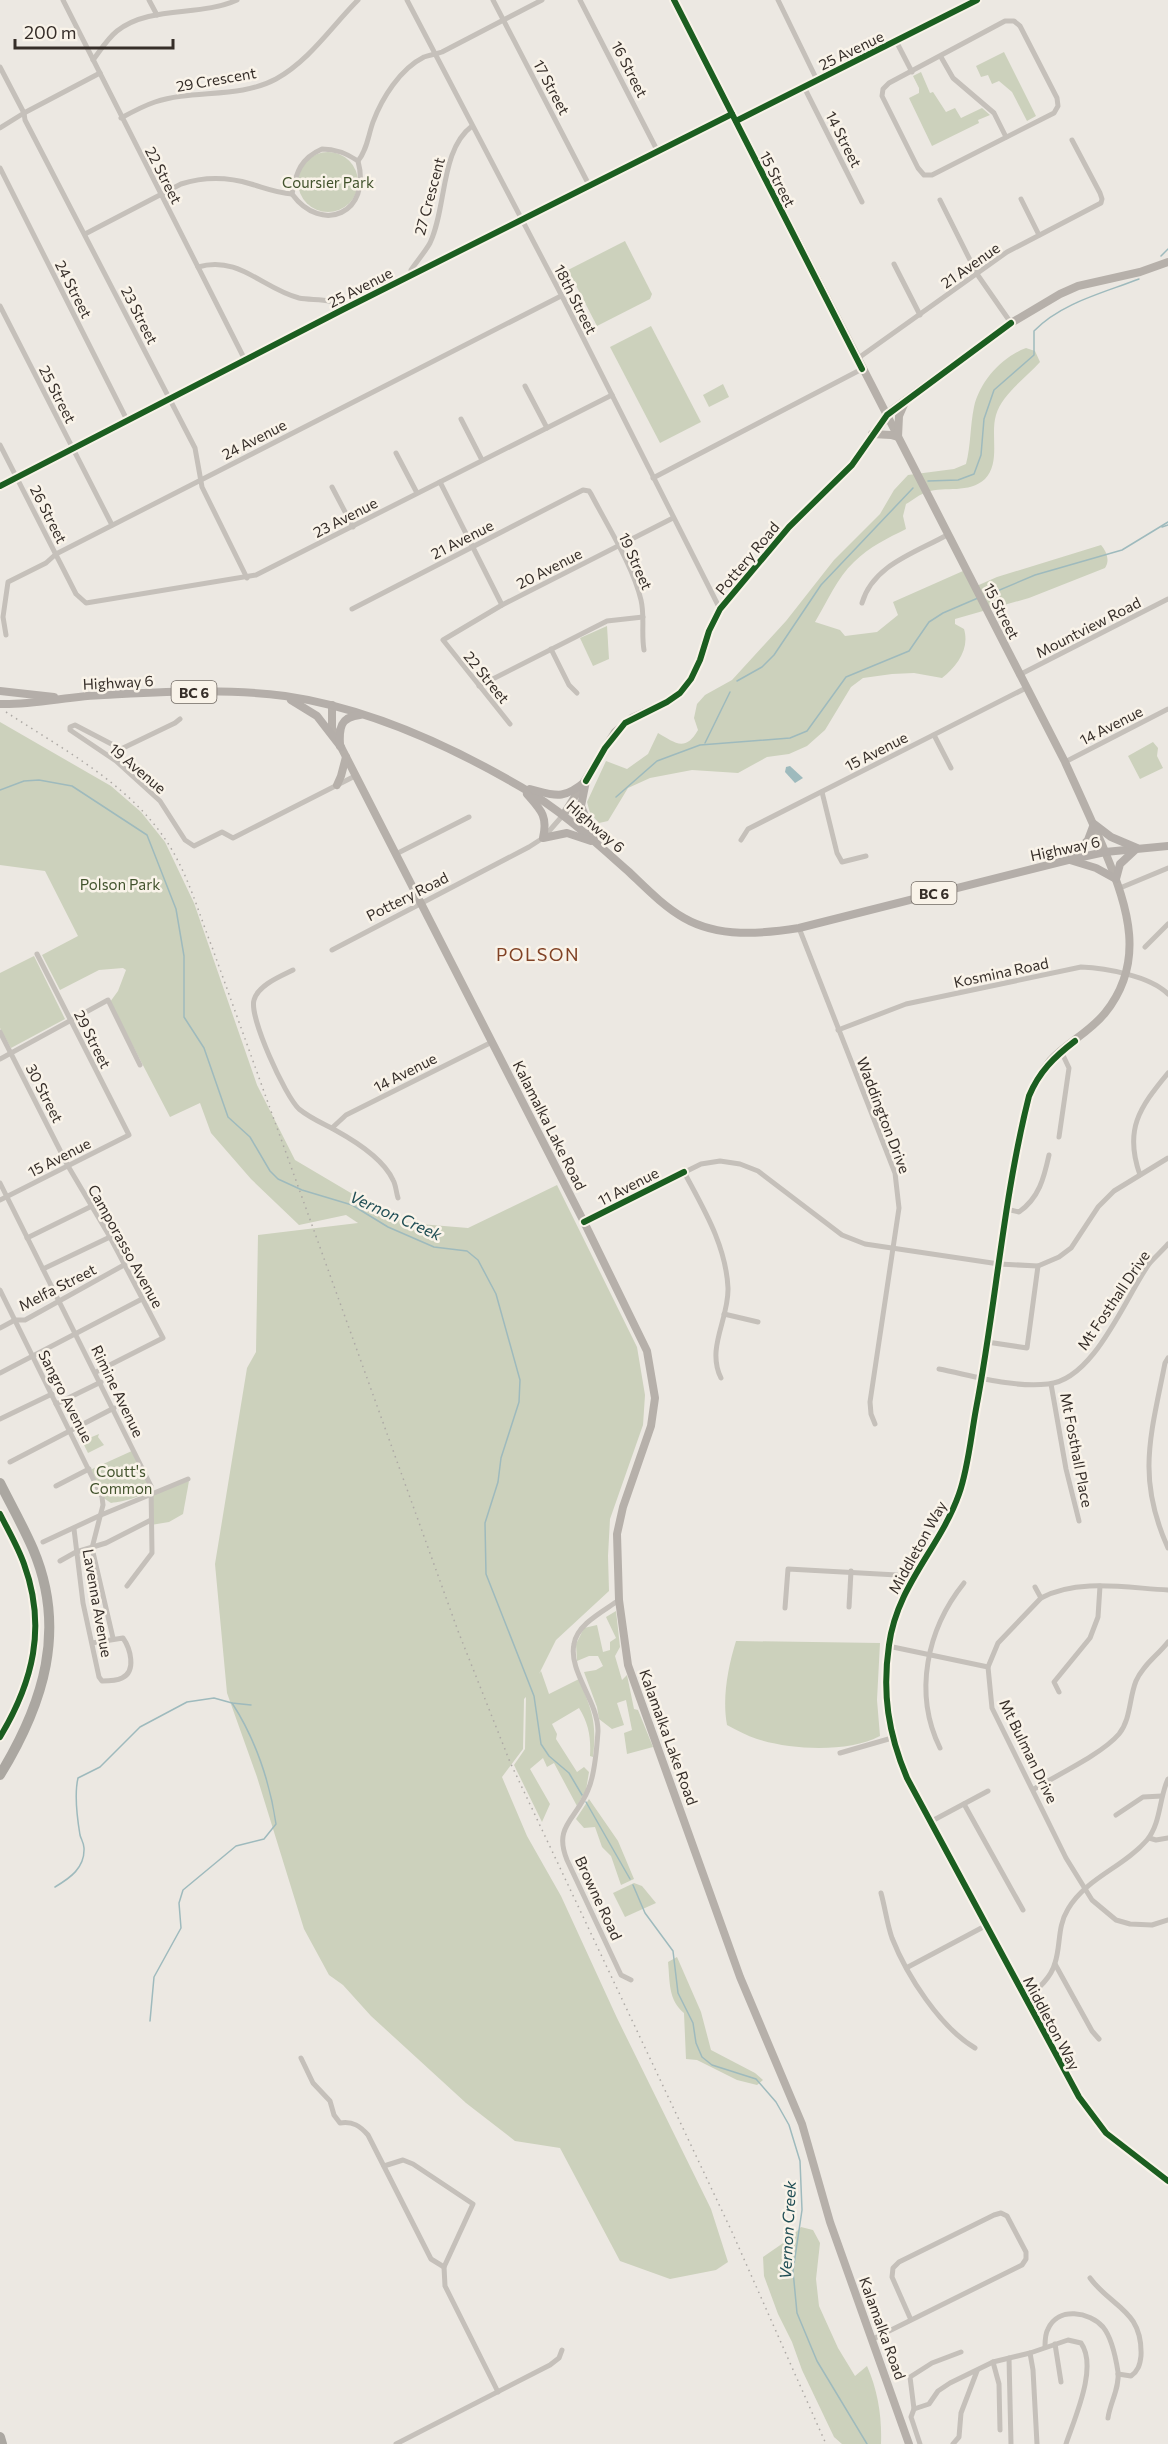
<svg xmlns="http://www.w3.org/2000/svg" width="1168" height="2444" viewBox="0 0 1168 2444" font-family="Commissioner,sans-serif">
<style>
.green{fill:#ccd1bc}
.water{fill:#9ebabd}
.lines{fill:none;stroke-linecap:round;stroke-linejoin:round}
.stream{stroke:#9ebabd;stroke-width:1.5}
.street{stroke:#c5c0ba;stroke-width:5}
.secondary{stroke:#b6b0aa;stroke-width:8}
.primary{stroke:#b4aea9;stroke-width:8}
.highway{stroke:#aba7a1;stroke-width:10}
.rail{stroke:#ada9a5;stroke-width:1.5;stroke-dasharray:1.5 4.5;stroke-linecap:butt}
.cycleway-casing{stroke:#f9f3e9;stroke-width:10}
.cycleway{stroke:#1b5e20;stroke-width:6}
.labels{text-anchor:middle;dominant-baseline:central;stroke-width:5;stroke-linejoin:round;paint-order:stroke}
.shield{fill:#f9f3e9;stroke:#706963;stroke-width:1.5}
.shield-label{font-size:14px;font-weight:bold;fill:#362e29}
.street-label{font-size:15px;fill:#362e29;stroke:#f9f3e9}
.park-label{font-size:15px;fill:#42532d;stroke:#f9f3e9}
.water-label{font-size:16px;font-style:italic;fill:#204e55;stroke:#f9f3e9}
.quarter-label{font-size:18px;letter-spacing:1.5px;fill:#814225;stroke:#f9f3e9}
</style>
<rect width="100%" height="100%" fill="#ece8e2"/>
<g class="green">
<path d="M1004,52L1036,116L1027,121L1012,92L999,81L992,84L988,75L981,77L976,66Z"/>
<path d="M921,72L930,93L933,92L946,112L955,108L961,118L982,108L990,115L978,120L979,123L932,146L909,98L919,93V88L913,76Z"/>
<circle cx="328" cy="182" r="30"/>
<path d="M625,241L652,294L650,299L597,326L568,270Z"/>
<path d="M651,326L701,422L660,443L610,347Z"/>
<path d="M1026,348L1035,351L1040,362C1026,378 1002,394 996,415C990,435 1001,462 985,479C969,494 945,486 927,492C920,494 913,500 906,504L903,516L906,529C888,538 869,547 854,562C837,578 827,602 815,622L840,630L845,636L877,632L898,615L893,602L963,571L972,588L997,577L1101,545C1107,552 1110,561 1105,568L1029,598L955,619V624L964,629C970,649 957,666 942,678L914,673L892,674L863,678L851,687L825,730L807,746L789,754L767,757L738,773L692,770L650,778L628,788L608,821L599,823L590,813L587,802L606,761L627,769L648,754L658,733C674,742 685,753 698,730L694,718L697,704L705,695L732,680L786,621L834,560L880,514L894,490L908,475L954,469L966,464C971,445 970,426 974,407C980,381 1002,357 1026,348Z"/>
<path d="M723,384L729,397L709,407L703,395Z"/>
<path d="M607,626L609,659L593,666L580,638Z"/>
<path d="M0,722L111,786L141,812L165,842L194,903L257,1085L295,1160L383,1212L408,1223L468,1228L557,1185L637,1347L645,1395L643,1425L610,1519L608,1556L609,1591L556,1640L539,1674L541,1671L549,1694L579,1679C592,1711 597,1722 593,1757L590,1756C591,1738 589,1724 579,1708L552,1724L557,1734L556,1739L577,1772L584,1767L589,1772L586,1790L577,1806L554,1763L547,1767L543,1758L530,1769L550,1804L542,1822L514,1765L525,1749L526,1697L524,1699L523,1749L502,1777L527,1836L561,1896L617,2018L711,2209L728,2262L716,2270L670,2279L620,2261L560,2148L515,2141L466,2103L371,2016L343,1985L329,1975L304,1929L257,1777L227,1693L215,1564L247,1368L256,1352L258,1235L358,1223L346,1215L299,1225L251,1179L211,1133L200,1103L170,1117L110,1002L118,991L126,970L123,968L99,970L60,990L42,955L78,936L45,871L0,865Z"/>
<path d="M1153,742L1158,748L1157,756L1163,768L1140,779L1128,756Z"/>
<path d="M34,956L65,1019L11,1048L0,1028V973Z"/>
<path d="M99,1434L98,1437L104,1445L88,1453L82,1441Z"/>
<path d="M134,1450L150,1484C146,1498 124,1501 111,1503L102,1497L90,1470Z"/>
<path d="M189,1481L183,1514L169,1522L151,1525L150,1494Z"/>
<path d="M616,1611L620,1647L615,1656L622,1680L627,1675L634,1709L638,1710L653,1747L627,1754L624,1733L632,1730L626,1700L617,1703L624,1725L612,1729L599,1719L597,1707L584,1672L596,1670L603,1666L598,1656H589L577,1661L576,1644L584,1628L597,1625L603,1652L610,1650V1642L616,1638L606,1617Z"/>
<path d="M736,1641L880,1643L877,1700L880,1736C848,1753 791,1750 757,1739C747,1736 737,1730 727,1725C722,1698 728,1667 736,1641Z"/>
<path d="M589,1799L618,1841L634,1879L621,1885L611,1856L602,1847L595,1827L584,1828L576,1819Z"/>
<path d="M634,1883L642,1886L656,1903L625,1917L613,1893Z"/>
<path d="M677,1957L701,2012L711,2050L755,2073L763,2080L757,2085L737,2080L697,2060L686,2059L684,2013C668,2000 670,1981 668,1962Z"/>
<path d="M801,2227L813,2230L820,2243L816,2279L819,2306L838,2348L855,2376L867,2366C878,2391 882,2417 881,2444H842L834,2437L802,2370L792,2342L778,2314L764,2276L763,2257L789,2239Z"/>
</g>
<path class="water" d="M790,766L803,778L795,783L785,772L786,767Z"/>
<g class="lines">
<g class="stream">
<path d="M1161,256L1168,249"/>
<path d="M928,481L958,480L974,474L981,455L984,419L994,390L1034,355V331C1061,303 1103,293 1139,279"/>
<path d="M1162,527L1168,525"/>
<path d="M983,597L1035,575L1122,550L1168,522"/>
<path d="M737,681L762,667L774,655L821,585L913,488"/>
<path d="M705,743L730,692"/>
<path d="M0,790L24,781L39,780L72,786L147,835L176,909L184,956V1017L204,1048L228,1117L250,1137L270,1171L278,1179L302,1190L352,1205L388,1227L434,1247L467,1251L478,1260L496,1294L520,1380L519,1402L501,1458L498,1482L485,1523L486,1574L534,1696L541,1744L549,1756L569,1773L582,1795"/>
<path d="M616,797L657,761L700,745L790,738L807,731L846,677L909,651L929,622L943,613L978,598"/>
<path d="M586,1802L630,1879"/>
<path d="M633,1885L645,1913L673,1951L678,1993L693,2023L696,2043L702,2057L712,2065L756,2079L776,2102L789,2125L800,2161L802,2210L793,2271L797,2313L817,2361L867,2444"/>
<path d="M55,1887C70,1878 85,1868 84,1848C84,1843 81,1839 80,1835C77,1817 74,1795 78,1778L100,1767L140,1727L187,1702L214,1698L232,1703L251,1705"/>
<path d="M150,2021L154,1977L181,1928L179,1903L183,1890L236,1846L264,1839L276,1824C270,1782 255,1738 232,1703"/>
</g>
<g class="street">
<path d="M63,0L245,360"/>
<path d="M149,0L157,15"/>
<path d="M407,0L564,300L720,609"/>
<path d="M493,0L589,185"/>
<path d="M580,0L657,150"/>
<path d="M778,0L817,80"/>
<path d="M1005,21H1014L1020,26L1057,98L1058,106L1054,113L932,175H924L918,168L882,96L883,89L889,83Z"/>
<path d="M896,41L912,72"/>
<path d="M941,57L953,78L994,113L1006,137"/>
<path d="M93,60C100,51 107,39 117,31C150,5 200,17 237,0"/>
<path d="M0,67L24,113L25,120L195,448L202,487L247,578"/>
<path d="M804,87L862,202"/>
<path d="M121,118C132,112 143,106 155,102C193,89 239,99 276,79C310,60 331,27 358,0"/>
<path d="M0,128L24,113L100,73"/>
<path d="M322,149C336,149 346,153 358,161C372,213 322,235 292,194C296,172 301,158 322,149Z"/>
<path d="M358,161C367,150 368,136 373,122C382,98 400,69 424,57C430,55 436,54 442,52L542,0"/>
<path d="M0,168L127,420"/>
<path d="M1021,199L1039,235"/>
<path d="M940,200L977,274L1011,323"/>
<path d="M85,234L181,184C203,177 228,177 251,184C265,188 277,193 292,194"/>
<path d="M894,264L920,315"/>
<path d="M198,267C239,255 263,289 299,298C313,301 334,297 344,309"/>
<path d="M411,274V270C417,261 425,252 430,243C447,207 440,150 472,126"/>
<path d="M0,306L112,525"/>
<path d="M857,359L1007,252L1101,203L1102,199L1100,193L1072,140"/>
<path d="M525,386L547,428"/>
<path d="M461,419L482,460"/>
<path d="M0,445L76,594L86,603L256,575L612,395"/>
<path d="M396,453L417,493"/>
<path d="M653,478L862,369"/>
<path d="M440,482L502,605"/>
<path d="M332,487L353,527"/>
<path d="M862,603C873,565 915,553 947,535"/>
<path d="M352,609L583,490L589,491L591,494C607,525 633,566 641,600C645,617 641,633 644,650"/>
<path d="M6,635L3,617L8,582L46,563L56,554L561,296"/>
<path d="M551,649L569,685L577,693"/>
<path d="M1019,675L1168,599"/>
<path d="M479,686L607,621L643,617"/>
<path d="M180,719L175,723L121,749L75,725L70,727V730L116,761L160,801L185,840L194,846L222,832L233,838L355,776"/>
<path d="M510,724L443,640L502,605L673,518"/>
<path d="M934,735L951,768"/>
<path d="M1065,762L1168,709"/>
<path d="M822,792L837,853L842,862L866,856"/>
<path d="M741,840L748,829L1026,688"/>
<path d="M396,854L469,817"/>
<path d="M1120,888L1168,868"/>
<path d="M799,928L895,1173L899,1208L870,1402L871,1414L875,1424"/>
<path d="M1145,947L1168,924"/>
<path d="M332,950L529,847L543,838L564,814"/>
<path d="M293,970C281,976 258,985 254,1000C249,1017 285,1096 299,1109C310,1118 322,1123 335,1130C355,1141 383,1158 393,1180C396,1185 396,1192 398,1198"/>
<path d="M838,1030L906,1004L1081,967C1106,968 1150,976 1168,994"/>
<path d="M0,1032L68,1166L110,1237L163,1338L96,1372"/>
<path d="M0,1059L108,1000L140,1065"/>
<path d="M332,1128L346,1115L492,1042"/>
<path d="M1059,1137L1069,1068L1061,1051"/>
<path d="M684,1172C703,1208 726,1245 728,1288C729,1319 706,1348 721,1378"/>
<path d="M1140,1175C1124,1130 1139,1108 1168,1073"/>
<path d="M0,1183L151,1486L152,1553L127,1586"/>
<path d="M0,1200L129,1135L37,954"/>
<path d="M1006,1209L1019,1212C1039,1198 1044,1178 1049,1155"/>
<path d="M584,1222L701,1164L720,1161L740,1164L758,1171L842,1235L865,1244L999,1264L1038,1266L1059,1257L1071,1248L1098,1207L1114,1191L1168,1158"/>
<path d="M27,1238L92,1206"/>
<path d="M43,1269L110,1237"/>
<path d="M0,1290L102,1497L103,1505L92,1548L113,1638"/>
<path d="M724,1314L758,1322"/>
<path d="M0,1328L15,1320H25L124,1265"/>
<path d="M987,1342L1027,1348L1038,1266"/>
<path d="M1168,1358L1165,1363C1151,1435 1136,1477 1168,1548"/>
<path d="M939,1369C974,1376 1013,1388 1048,1384C1094,1380 1125,1298 1149,1264C1155,1257 1162,1251 1168,1244"/>
<path d="M0,1373L142,1299"/>
<path d="M1051,1384L1066,1469L1079,1521"/>
<path d="M56,1404L101,1382"/>
<path d="M0,1419L52,1394"/>
<path d="M10,1462L114,1408"/>
<path d="M56,1486L89,1469"/>
<path d="M74,1529L83,1603L99,1677L102,1681C108,1681 116,1681 122,1678C137,1671 130,1648 123,1638L92,1643"/>
<path d="M43,1542L101,1515L188,1479"/>
<path d="M60,1561L76,1552L106,1543L151,1520"/>
<path d="M1035,1587L1041,1598"/>
<path d="M1168,1590C1127,1588 1078,1578 1041,1598L998,1643L988,1667L992,1708L1066,1858L1092,1900L1116,1920L1130,1924L1152,1925L1168,1920"/>
<path d="M619,1600C604,1611 577,1624 574,1644C568,1671 598,1701 598,1731C597,1746 594,1777 588,1790C576,1820 553,1826 567,1860L621,1975L631,1980"/>
<path d="M849,1607L851,1571"/>
<path d="M785,1608L788,1569L897,1575L911,1582"/>
<path d="M888,1646L988,1667"/>
<path d="M1059,1692L1054,1682L1090,1638L1098,1617L1100,1586"/>
<path d="M940,1748C913,1693 927,1629 964,1583"/>
<path d="M840,1753L892,1738"/>
<path d="M1034,1789C1057,1775 1102,1754 1119,1734C1131,1719 1129,1698 1136,1681C1143,1665 1157,1656 1168,1642"/>
<path d="M964,1804L1023,1910"/>
<path d="M1116,1815L1143,1797L1162,1796"/>
<path d="M930,1822L988,1791"/>
<path d="M1149,1838L1156,1840L1168,1838"/>
<path d="M881,1893C885,1907 887,1924 892,1938C907,1976 940,2027 975,2048"/>
<path d="M1055,1964L1092,2031L1099,2039"/>
<path d="M908,1967L987,1925"/>
<path d="M1026,1998C1038,1989 1051,1978 1055,1963C1061,1945 1057,1927 1068,1909C1086,1878 1124,1867 1147,1840C1161,1823 1159,1798 1168,1779"/>
<path d="M301,2058L313,2083L330,2101L334,2115L340,2123C353,2121 360,2126 368,2135L431,2259L444,2267"/>
<path d="M384,2166L403,2160L413,2164L473,2204L444,2267L445,2286L498,2392"/>
<path d="M1090,2278C1111,2307 1143,2310 1141,2356C1140,2365 1138,2371 1131,2376L1118,2374"/>
<path d="M873,2339L1022,2265L1026,2259V2252L1007,2216L1001,2213L994,2215L899,2262L893,2268L892,2277L911,2320"/>
<path d="M1055,2344L1061,2382"/>
<path d="M1045,2347C1045,2341 1045,2334 1048,2329C1058,2306 1090,2312 1103,2327C1112,2338 1116,2359 1118,2372C1120,2387 1110,2403 1108,2418"/>
<path d="M1030,2353L1033,2370L1037,2444"/>
<path d="M1009,2358L1011,2444"/>
<path d="M993,2362L999,2384L1000,2430"/>
<path d="M914,2409L929,2404L938,2391L950,2383L993,2362L1030,2353L1068,2340L1081,2343C1098,2367 1075,2417 1066,2444"/>
<path d="M396,2444L550,2365L559,2358L562,2350"/>
<path d="M920,2444L911,2417L914,2409L910,2377L932,2363L961,2352"/>
<path d="M953,2444L959,2437L961,2413L977,2371"/>
</g>
<g class="secondary">
<path d="M674,0L1065,762C1079,793 1093,823 1106,854C1128,908 1146,962 1105,1013C1089,1033 1066,1043 1050,1061C1041,1072 1034,1084 1029,1096C1003,1199 996,1305 976,1409C971,1436 968,1469 959,1494C940,1548 897,1585 889,1645C882,1693 888,1733 907,1778L1079,2097L1106,2133L1168,2181"/>
<path d="M736,121L977,0"/>
<path d="M872,434L891,435L898,437L899,416L906,400"/>
<path d="M0,486L344,309L732,114"/>
<path d="M332,705V728L341,747L584,1222L647,1351L655,1398L651,1426L623,1507L617,1534L619,1600L628,1665L740,1977L802,2124L830,2222L909,2444"/>
<path d="M337,785L341,776L346,757"/>
<path d="M564,814L615,732L632,718L667,702L680,693L691,679L700,660L709,631L720,609L789,527L852,465L892,410L1011,323L1060,294L1078,286L1140,272L1168,262"/>
</g>
<g class="primary">
<path d="M0,691L54,697"/>
<path d="M291,700L317,716L341,747"/>
<path d="M0,704C35,705 69,696 104,695C164,692 225,688 285,696C369,708 449,745 521,787C561,810 594,841 628,871C645,887 663,906 684,918C719,938 761,934 799,928L1068,860L1105,852L1168,846"/>
<path d="M340,746C339,728 340,717 360,715"/>
<path d="M586,781L581,806L594,838"/>
<path d="M530,789C557,796 563,800 586,781"/>
<path d="M527,794C541,810 548,816 543,838L567,833L591,841"/>
<path d="M1070,858L1088,840L1094,824L1111,837L1137,848"/>
<path d="M1070,860L1096,868L1116,879L1120,864L1135,850"/>
</g>
<g class="highway">
<path d="M0,1483C11,1505 23,1526 33,1549C67,1629 44,1703 0,1775"/>
<path d="M0,2437L2,2444"/>
</g>
<path class="rail" d="M6,712C70,754 143,791 178,861C192,888 201,919 212,947L458,1631L510,1762L732,2232L826,2444"/>
<g class="cycleway-casing">
<g id="cycleway">
<path d="M674,0L862,369"/>
<path d="M736,121L977,0"/>
<path d="M0,486L344,309L732,114"/>
<path d="M586,781L605,748L625,723L667,702L680,693L691,679L700,660L709,631L720,609L789,527L852,465L887,415L1011,323"/>
<path d="M1075,1041C1054,1057 1039,1072 1029,1096C1003,1199 996,1305 976,1409C971,1436 968,1469 959,1494C940,1548 897,1585 889,1645C882,1693 888,1733 907,1778L1079,2097L1106,2133L1168,2181"/>
<path d="M584,1222L684,1172"/>
<path d="M0,1514C8,1530 18,1547 24,1564C47,1627 33,1682 0,1737"/>
</g>
</g>
<use href="#cycleway" class="cycleway"/>
</g>
<g class="labels">
<g class="shield">
<rect x="171.5" y="681" width="45" height="22" rx="4.5"/>
<rect x="911.5" y="882" width="45" height="22" rx="4.5"/>
</g>
<g class="shield-label">
<text x="194" y="692">BC 6</text>
<text x="934" y="893">BC 6</text>
</g>
<g class="street-label">
<text transform="translate(851 50) rotate(-26)">25 Avenue</text>
<text transform="translate(630 69) rotate(63)">16 Street</text>
<text transform="translate(216 79) rotate(-10)">29 Crescent</text>
<text transform="translate(552 87) rotate(62)">17 Street</text>
<text transform="translate(844 139) rotate(63)">14 Street</text>
<text transform="translate(164 175) rotate(63)">22 Street</text>
<text transform="translate(778 179) rotate(63)">15 Street</text>
<text transform="translate(429 196) rotate(-75)">27 Crescent</text>
<text transform="translate(970 265) rotate(-35)">21 Avenue</text>
<text transform="translate(360 287) rotate(-27)">25 Avenue</text>
<text transform="translate(74 289) rotate(63)">24 Street</text>
<text transform="translate(576 299) rotate(63)">18th Street</text>
<text transform="translate(140 315) rotate(63)">23 Street</text>
<text transform="translate(58 394) rotate(63)">25 Street</text>
<text transform="translate(254 439) rotate(-27)">24 Avenue</text>
<text transform="translate(49 514) rotate(63)">26 Street</text>
<text transform="translate(345 517) rotate(-27)">23 Avenue</text>
<text transform="translate(462 539) rotate(-27)">21 Avenue</text>
<text transform="translate(747 558) rotate(-50)">Pottery Road</text>
<text transform="translate(636 561) rotate(66)">19 Street</text>
<text transform="translate(549 568) rotate(-27)">20 Avenue</text>
<text transform="translate(1002 611) rotate(63)">15 Street</text>
<text transform="translate(1088 627) rotate(-27)">Mountview Road</text>
<text transform="translate(487 677) rotate(51)">22 Street</text>
<text transform="translate(118 682) rotate(-3)">Highway 6</text>
<text transform="translate(1111 725) rotate(-27)">14 Avenue</text>
<text transform="translate(876 751) rotate(-27)">15 Avenue</text>
<text transform="translate(138 768) rotate(40)">19 Avenue</text>
<text transform="translate(596 826) rotate(41)">Highway 6</text>
<text transform="translate(1065 848) rotate(-12)">Highway 6</text>
<text transform="translate(407 896) rotate(-27)">Pottery Road</text>
<text transform="translate(1001 972) rotate(-12)">Kosmina Road</text>
<text transform="translate(93 1039) rotate(63)">29 Street</text>
<text transform="translate(405 1072) rotate(-27)">14 Avenue</text>
<text transform="translate(45 1093) rotate(63)">30 Street</text>
<text transform="translate(884 1115) rotate(69)">Waddington Drive</text>
<text transform="translate(550 1125) rotate(63)">Kalamalka Lake Road</text>
<text transform="translate(59 1157) rotate(-27)">15 Avenue</text>
<text transform="translate(628 1186) rotate(-27)">11 Avenue</text>
<text transform="translate(126 1246) rotate(61)">Camporasso Avenue</text>
<text transform="translate(57 1287) rotate(-27)">Melfa Street</text>
<text transform="translate(1113 1300) rotate(-56)">Mt Fosthall Drive</text>
<text transform="translate(118 1391) rotate(64)">Rimine Avenue</text>
<text transform="translate(66 1396) rotate(63)">Sangro Avenue</text>
<text transform="translate(1077 1450) rotate(79)">Mt Fosthall Place</text>
<text transform="translate(917 1547) rotate(-61)">Middleton Way</text>
<text transform="translate(98 1603) rotate(80)">Lavenna Avenue</text>
<text transform="translate(669 1737) rotate(70)">Kalamalka Lake Road</text>
<text transform="translate(1029 1751) rotate(64)">Mt Bulman Drive</text>
<text transform="translate(599 1898) rotate(65)">Browne Road</text>
<text transform="translate(1052 2023) rotate(62)">Middleton Way</text>
<text transform="translate(883 2328) rotate(70)">Kalamalka Road</text>
</g>
<g class="park-label">
<text x="328" y="182">Coursier Park</text>
<text x="120" y="884">Polson Park</text>
<text x="121" y="1471">Coutt's<tspan x="121" dy="17">Common</tspan></text>
</g>
<g class="water-label">
<text transform="translate(396 1215) rotate(24)">Vernon Creek</text>
<text transform="translate(787 2230) rotate(-87)">Vernon Creek</text>
</g>
<g class="quarter-label">
<text x="538" y="954">POLSON</text>
</g>
</g>
<path d="M15 39v9h158v-9" fill="none" stroke="#362e29" stroke-width="3"/>
<text x="24" y="39" font-size="18" fill="#362e29" stroke="#f9f3e9" stroke-width="4.5" paint-order="stroke">200 m</text>
</svg>
